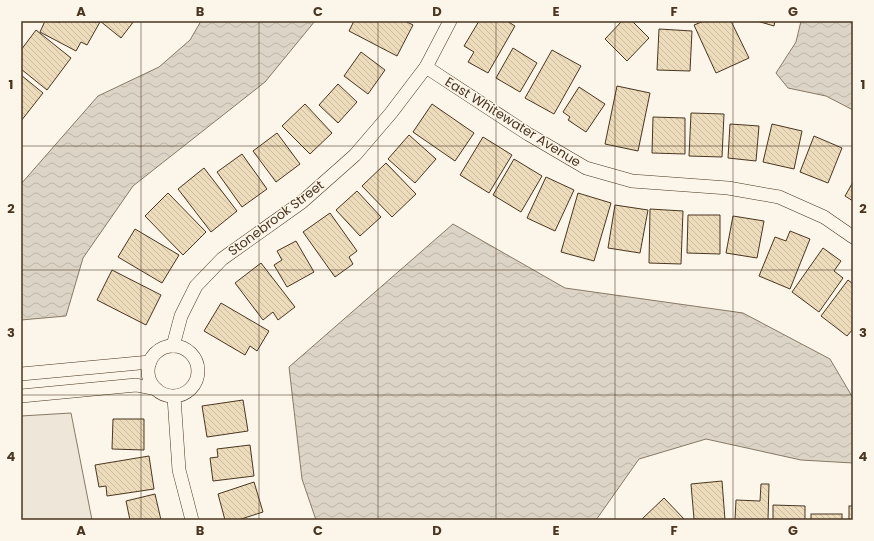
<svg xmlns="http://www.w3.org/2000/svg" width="874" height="541" viewBox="0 0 874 541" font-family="Poppins,sans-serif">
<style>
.green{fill:#ede6d9;stroke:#887966}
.water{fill:url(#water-waves);stroke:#887966}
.building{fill:url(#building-back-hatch);stroke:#4a3520}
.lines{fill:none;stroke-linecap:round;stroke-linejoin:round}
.minor-casing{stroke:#4a3520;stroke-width:14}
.minor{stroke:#fbf6e9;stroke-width:13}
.grid{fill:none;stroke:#4a3520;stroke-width:1;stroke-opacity:0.55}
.labels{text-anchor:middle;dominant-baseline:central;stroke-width:3;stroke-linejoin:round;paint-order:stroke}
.street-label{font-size:13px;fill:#4a3520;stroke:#fbf6e9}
.neatline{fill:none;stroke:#4a3520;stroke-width:1.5}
.grid-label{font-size:13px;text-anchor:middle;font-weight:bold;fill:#4a3520}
</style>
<defs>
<pattern id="water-waves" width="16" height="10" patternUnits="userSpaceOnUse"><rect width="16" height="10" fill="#dcd4c6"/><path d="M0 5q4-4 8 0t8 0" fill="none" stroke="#beb7aa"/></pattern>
<pattern id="building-back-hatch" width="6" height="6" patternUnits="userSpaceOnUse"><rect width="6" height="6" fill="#ecdcbc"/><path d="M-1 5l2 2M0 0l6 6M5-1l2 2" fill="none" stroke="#ccbda1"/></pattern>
</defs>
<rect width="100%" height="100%" fill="#fbf6e9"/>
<path class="green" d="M71,413L92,520H21V416Z"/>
<g class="water">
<path d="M201,21H315L265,82L133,186L83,258L66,316L21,320V184L98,96L159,67L190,40Z"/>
<path d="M801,21H853V110L826,96L788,88L776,73L796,42Z"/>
<path d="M453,224L565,288L743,313L830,359L853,398V463L801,460L706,439L639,459L596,520H316L302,479L289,367Z"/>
</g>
<g class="building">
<path d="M45,21L60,22L61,21L100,22L87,45L81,42L76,51L40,32Z"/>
<path d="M100,21H134L121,38Z"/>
<path d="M354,21H405L413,25L397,56L349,31Z"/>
<path d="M479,21H507L515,26L488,73L468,62L474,52L464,46Z"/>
<path d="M622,21H632L649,38L627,61L605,39Z"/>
<path d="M704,21H731L749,58L716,73L694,25Z"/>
<path d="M757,21H775L774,26Z"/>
<path d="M659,29L692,31L690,71L657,70Z"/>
<path d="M36,30L71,58L47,90L21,69V50Z"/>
<path d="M513,48L537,63L520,92L496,78Z"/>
<path d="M552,50L581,66L554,114L525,98Z"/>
<path d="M361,52L385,70L368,94L344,76Z"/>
<path d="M21,75L43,93L21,121Z"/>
<path d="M338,84L357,102L338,123L319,105Z"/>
<path d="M617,86L650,93L638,151L605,144Z"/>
<path d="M579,87L605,104L586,132L568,120L570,117L563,112Z"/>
<path d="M305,104L332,133L310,154L282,126Z"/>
<path d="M432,104L474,133L455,161L413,132Z"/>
<path d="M691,113L724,114L722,157L689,156Z"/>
<path d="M653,117L685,118V154L652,153Z"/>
<path d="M730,124L759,126L756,161L728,158Z"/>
<path d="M772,124L802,131L794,169L763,162Z"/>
<path d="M277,133L300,164L276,182L253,151Z"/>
<path d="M409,135L436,159L415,183L388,159Z"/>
<path d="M814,136L842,148L828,183L800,172Z"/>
<path d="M483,137L512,155L489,193L460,175Z"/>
<path d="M242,154L267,189L242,207L217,172Z"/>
<path d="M514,159L542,176L521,212L493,195Z"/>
<path d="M386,163L416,194L392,217L362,186Z"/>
<path d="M204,168L237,211L211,232L178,189Z"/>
<path d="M546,177L574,190L555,231L527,218Z"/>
<path d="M853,182V201L845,196Z"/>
<path d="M357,191L381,217L360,236L336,210Z"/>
<path d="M168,193L206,232L183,255L145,216Z"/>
<path d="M578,193L611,203L594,261L561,252Z"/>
<path d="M615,205L648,210L640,253L608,248Z"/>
<path d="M650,209L683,211L681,264L649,263Z"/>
<path d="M330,213L357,251L349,257L353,264L335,277L303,232Z"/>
<path d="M688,215H720V254L687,253Z"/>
<path d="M733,216L764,221L757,258L726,253Z"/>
<path d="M135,229L179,255L162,283L118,257Z"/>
<path d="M790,231L810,239L790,289L759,276L775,237L786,241Z"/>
<path d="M296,241L314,272L287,287L274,265L282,260L277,251Z"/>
<path d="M823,248L841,261L834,271L843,278L819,312L792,292Z"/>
<path d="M261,263L295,307L278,320L273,312L263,320L235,283Z"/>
<path d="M112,270L161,295L146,325L97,300Z"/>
<path d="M848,280L853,284V329L847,336L821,316Z"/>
<path d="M221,303L269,331L257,351L250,346L245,355L204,331Z"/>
<path d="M243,400L248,431L207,437L202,406Z"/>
<path d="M113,419H144V450L112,449Z"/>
<path d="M250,445L254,476L213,481L210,458L218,457L217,449Z"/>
<path d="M149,456L154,489L107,496L106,486L99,487L95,465Z"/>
<path d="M722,481L725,520L694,519L691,484Z"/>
<path d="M254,482L263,512L238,520H225L218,494Z"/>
<path d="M761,484H769L768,520H735L736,500L760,501Z"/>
<path d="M155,494L161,520H130L126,501Z"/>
<path d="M664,498L685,520H642V519Z"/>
<path d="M773,505L805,506V520H773Z"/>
<rect x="849" y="506" width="4" height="14"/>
<rect x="811" y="514" width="31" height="6"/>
</g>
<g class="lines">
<g class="minor-casing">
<g id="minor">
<path d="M426,67L528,134L586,168L632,181L728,188L779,197L824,217L853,237"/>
<path d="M173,346L181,316L196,286L222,259L302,202L355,155L391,113L426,67L450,21"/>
<circle cx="173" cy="371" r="25"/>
<path d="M21,374L150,362"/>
<path d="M21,396L136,385L156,389"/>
<path d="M174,397L179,470L192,520"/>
</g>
</g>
<use href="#minor" class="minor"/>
</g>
<path class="grid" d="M141,21V520M259,21V520M378,21V520M496,21V520M615,21V520M733,21V520M21,146H853M21,270H853M21,395H853"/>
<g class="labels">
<g class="street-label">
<text transform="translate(513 122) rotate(32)">East Whitewater Avenue</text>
<text transform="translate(276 218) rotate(-37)">Stonebrook Street</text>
</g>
</g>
<rect width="874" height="541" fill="none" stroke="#fbf6e9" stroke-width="44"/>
<rect x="22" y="22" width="830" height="497" class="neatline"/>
<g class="grid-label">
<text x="81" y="16">A</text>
<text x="200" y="16">B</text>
<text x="318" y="16">C</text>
<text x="437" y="16">D</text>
<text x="556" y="16">E</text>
<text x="674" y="16">F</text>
<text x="793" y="16">G</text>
<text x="11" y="89">1</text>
<text x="863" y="89">1</text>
<text x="11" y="213">2</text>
<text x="863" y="213">2</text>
<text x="11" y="337">3</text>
<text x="863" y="337">3</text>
<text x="11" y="461">4</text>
<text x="863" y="461">4</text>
<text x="81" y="535">A</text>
<text x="200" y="535">B</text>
<text x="318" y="535">C</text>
<text x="437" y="535">D</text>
<text x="556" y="535">E</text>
<text x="674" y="535">F</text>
<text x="793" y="535">G</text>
</g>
</svg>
